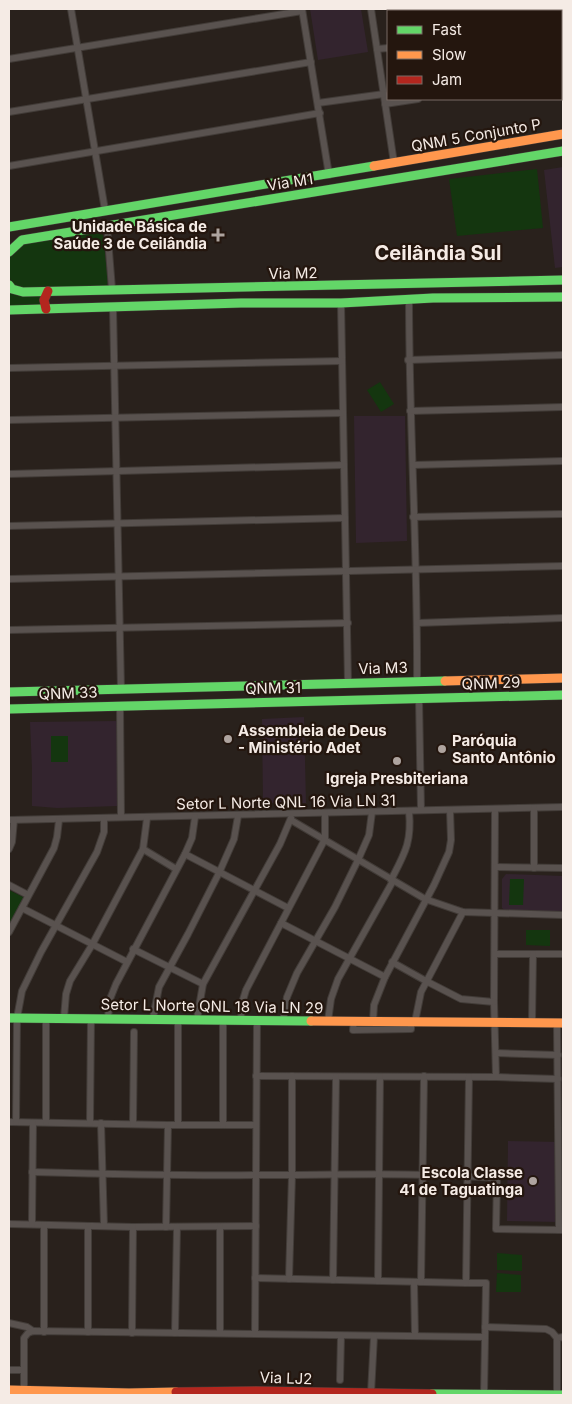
<svg xmlns="http://www.w3.org/2000/svg" width="572" height="1404" viewBox="0 0 572 1404" font-family="Inter,sans-serif">
<style>
.education{fill:#33242e}
.green{fill:#14360f}
.lines{fill:none;stroke-linecap:round;stroke-linejoin:round}
.street-casing{stroke:#423c38;stroke-width:8}
.fast-casing{stroke:#423c38;stroke-width:10}
.slow-casing{stroke:#423c38;stroke-width:10}
.jam-casing{stroke:#423c38;stroke-width:10}
.street{stroke:#59524f;stroke-width:6}
.fast{stroke:#63d668;stroke-width:9}
.slow{stroke:#ff974d;stroke-width:9}
.jam{stroke:#b3261e;stroke-width:9}
.poi-dot{fill:#aea49f;stroke:#24160e;stroke-width:2}
.labels{text-anchor:middle;dominant-baseline:central;stroke-width:4.5;stroke-linejoin:round;paint-order:stroke}
.street-label{font-size:15px;fill:#f5ebe5;stroke:#24160e}
.poi-label{font-size:15px;font-weight:bold;fill:#f5ebe5;stroke:#24160e;text-anchor:end}
.district-label{font-size:20px;font-weight:bold;fill:#f5ebe5;stroke:#24160e}
</style>
<rect width="100%" height="100%" fill="#29211c"/>
<g class="education">
<path d="M310,9H361L368,52L318,60Z"/>
<path d="M563,167V267L555,268L544,170Z"/>
<path d="M354,416H405L407,541L356,543Z"/>
<path d="M304,717L306,803H263L262,719Z"/>
<path d="M117,721L118,806L57,808L32,806V769L30,722Z"/>
<path d="M506,874L563,876V913L506,911L502,908V879Z"/>
<path d="M508,1141L560,1142L559,1222L507,1221Z"/>
</g>
<g class="green">
<path d="M537,169L543,228L457,236L449,179Z"/>
<path d="M92,232H98L103,235L108,282L106,286L102,287L18,288L11,282C9,274 7,258 13,251C22,240 75,235 92,232Z"/>
<path d="M9,291C16,299 31,295 42,295L39,300L40,306H9Z"/>
<path d="M380,382L394,404L381,412L367,390Z"/>
<rect x="51" y="736" width="17" height="26"/>
<path d="M510,879H524L523,905H509Z"/>
<path d="M9,890L25,898L9,929Z"/>
<path d="M526,930H550V946L526,945Z"/>
<path d="M497,1253L522,1255V1271L497,1270Z"/>
<path d="M497,1273L521,1275V1292H496Z"/>
</g>
<g class="lines">
<g class="street-casing">
<g id="street">
<path d="M71,9L105,210"/>
<path d="M302,9L329,175"/>
<path d="M371,9L394,163"/>
<path d="M561,20H563"/>
<path d="M377,49L388,48"/>
<path d="M9,59L302,11"/>
<path d="M561,74H563"/>
<path d="M318,103L384,94"/>
<path d="M385,104L418,99"/>
<path d="M9,112L311,62"/>
<path d="M9,166L320,113"/>
<path d="M107,226L112,289"/>
<path d="M409,299C409,427 418,554 417,681"/>
<path d="M341,303L348,683"/>
<path d="M113,308L121,689"/>
<path d="M408,360L563,355"/>
<path d="M9,368L342,361"/>
<path d="M410,411L563,407"/>
<path d="M9,420L343,413"/>
<path d="M413,465L563,461"/>
<path d="M9,474L344,465"/>
<path d="M413,517L563,514"/>
<path d="M9,526L345,518"/>
<path d="M9,579L563,566"/>
<path d="M417,623L563,618"/>
<path d="M9,630L348,623"/>
<path d="M419,699L421,810"/>
<path d="M120,706L121,817"/>
<path d="M495,809L494,1002L496,1077"/>
<path d="M9,820L563,807"/>
<path d="M291,820L425,899L463,912L563,915"/>
<path d="M9,849L12,842L14,820"/>
<path d="M143,849L176,869"/>
<path d="M185,854L288,908"/>
<path d="M496,867L563,868"/>
<path d="M534,868V808"/>
<path d="M391,880C405,853 412,842 409,811"/>
<path d="M9,885L28,895"/>
<path d="M22,908L127,962"/>
<path d="M281,923L385,977"/>
<path d="M9,932L54,848L57,837L59,820"/>
<path d="M133,949L203,984"/>
<path d="M495,954H563"/>
<path d="M392,962L426,981L461,999L494,1002"/>
<path d="M108,1017L110,999L116,984L185,854L192,838L195,817"/>
<path d="M64,1018L66,994L70,981L92,945L143,849L147,818"/>
<path d="M153,1018L159,987L188,934L219,873L234,839L238,816"/>
<path d="M178,1019V1125"/>
<path d="M197,1019L203,984L280,844L291,818"/>
<path d="M241,1020L242,1003L246,990L325,839V813"/>
<path d="M283,1021L287,997L297,973L335,907L358,860L369,835L372,812"/>
<path d="M328,1021L331,999L338,979L393,881"/>
<path d="M354,1021L353,1030L411,1029V1022"/>
<path d="M373,1021L374,1005L385,977L434,885L449,852L451,840L450,810"/>
<path d="M415,1022L421,992L463,912"/>
<path d="M532,1023L533,954"/>
<path d="M557,1024L559,1230"/>
<path d="M496,1053L558,1055"/>
<path d="M256,1076L496,1077L558,1079"/>
<path d="M469,1077L466,1283H486L484,1394"/>
<path d="M9,1122L168,1125H256"/>
<path d="M16,1122L17,1018L22,991L41,952L97,852L104,832V819"/>
<path d="M46,1122V1018"/>
<path d="M90,1123L91,1018"/>
<path d="M101,1123L104,1226"/>
<path d="M133,1124L134,1032"/>
<path d="M223,1125V1020"/>
<path d="M32,1172C106,1174 180,1176 255,1175C335,1175 416,1172 497,1178L496,1229L563,1230"/>
<path d="M9,1224L133,1227L256,1226"/>
<path d="M32,1224L33,1123"/>
<path d="M166,1227L168,1125"/>
<path d="M255,1278L466,1283"/>
<path d="M289,1279L292,1175V1076"/>
<path d="M333,1280L336,1077"/>
<path d="M378,1281L380,1077"/>
<path d="M414,1282L415,1336"/>
<path d="M421,1282L424,1076"/>
<path d="M9,1323L27,1327L33,1331"/>
<path d="M485,1327L546,1329L552,1332L557,1338"/>
<path d="M44,1332V1225"/>
<path d="M88,1332V1226"/>
<path d="M132,1333L133,1227"/>
<path d="M175,1333L177,1227"/>
<path d="M220,1333V1227"/>
<path d="M255,1334L257,1020"/>
<path d="M9,1370H23"/>
<path d="M340,1380L341,1336"/>
<path d="M24,1390V1338L28,1333L33,1331L485,1337"/>
<path d="M371,1393L374,1336"/>
<path d="M557,1395V1338L563,1337"/>
</g>
</g>
<g class="fast-casing">
<g id="fast">
<path d="M9,227L374,166"/>
<path d="M9,252L22,240L563,151"/>
<path d="M9,285L12,289L23,292L563,280"/>
<path d="M9,310L241,303H341L433,298L563,297"/>
<path d="M9,692L445,681"/>
<path d="M9,709L563,695"/>
<path d="M9,1018L311,1021"/>
<path d="M432,1394L563,1395"/>
</g>
</g>
<g class="slow-casing">
<g id="slow">
<path d="M374,166L563,134"/>
<path d="M445,681L563,678"/>
<path d="M311,1021L563,1023"/>
<path d="M9,1390L129,1393L176,1392"/>
</g>
</g>
<g class="jam-casing">
<g id="jam">
<path d="M46,309L44,300L48,291"/>
<path d="M176,1392L257,1391L432,1394"/>
</g>
</g>
<use href="#street" class="street"/>
<use href="#fast" class="fast"/>
<use href="#slow" class="slow"/>
<use href="#jam" class="jam"/>
</g>
<g class="poi-dot">
<path d="M215.5 227.5h5v5h5v5h-5v5h-5v-5h-5v-5h5z"/>
<circle cx="228" cy="739" r="5"/>
<circle cx="442" cy="749" r="5"/>
<circle cx="397" cy="761" r="5"/>
<circle cx="533" cy="1181" r="5"/>
</g>
<g class="labels">
<g class="street-label">
<text transform="translate(476 135) rotate(-10)">QNM 5 Conjunto P</text>
<text transform="translate(290 182) rotate(-9)">Via M1</text>
<text transform="translate(293 273) rotate(-1)">Via M2</text>
<text transform="translate(383 668) rotate(-2)">Via M3</text>
<text transform="translate(491 683) rotate(-2)">QNM 29</text>
<text transform="translate(273 688) rotate(-1)">QNM 31</text>
<text transform="translate(68 693) rotate(-2)">QNM 33</text>
<text transform="translate(286 802) rotate(-1)">Setor L Norte QNL 16 Via LN 31</text>
<text transform="translate(212 1006) rotate(1)">Setor L Norte QNL 18 Via LN 29</text>
<text transform="translate(286 1378) rotate(2)">Via LJ2</text>
</g>
<g class="poi-label">
<text x="207" y="226">Unidade Básica de<tspan x="207" dy="17">Saúde 3 de Ceilândia</tspan></text>
<text x="238" y="730" text-anchor="start">Assembleia de Deus<tspan x="238" dy="17">- Ministério Adet</tspan></text>
<text x="452" y="740" text-anchor="start">Paróquia<tspan x="452" dy="17">Santo Antônio</tspan></text>
<text x="397" y="778" text-anchor="middle">Igreja Presbiteriana</text>
<text x="523" y="1172">Escola Classe<tspan x="523" dy="17">41 de Taguatinga</tspan></text>
</g>
<g class="district-label">
<text x="438" y="253">Ceilândia Sul</text>
</g>
</g>
<rect width="572" height="1404" fill="none" stroke="#f5ebe5" stroke-width="20"/>
<rect x="387" y="10" width="175" height="90" fill="#24160e" stroke="#786b64"/>
<rect x="397" y="26" width="25" height="8" fill="#63d668" stroke="#786b64"/>
<text x="432" y="35" font-size="15" fill="#f5ebe5">Fast</text>
<rect x="397" y="51" width="25" height="8" fill="#ff974d" stroke="#786b64"/>
<text x="432" y="60" font-size="15" fill="#f5ebe5">Slow</text>
<rect x="397" y="76" width="25" height="8" fill="#b3261e" stroke="#786b64"/>
<text x="432" y="85" font-size="15" fill="#f5ebe5">Jam</text>
</svg>
